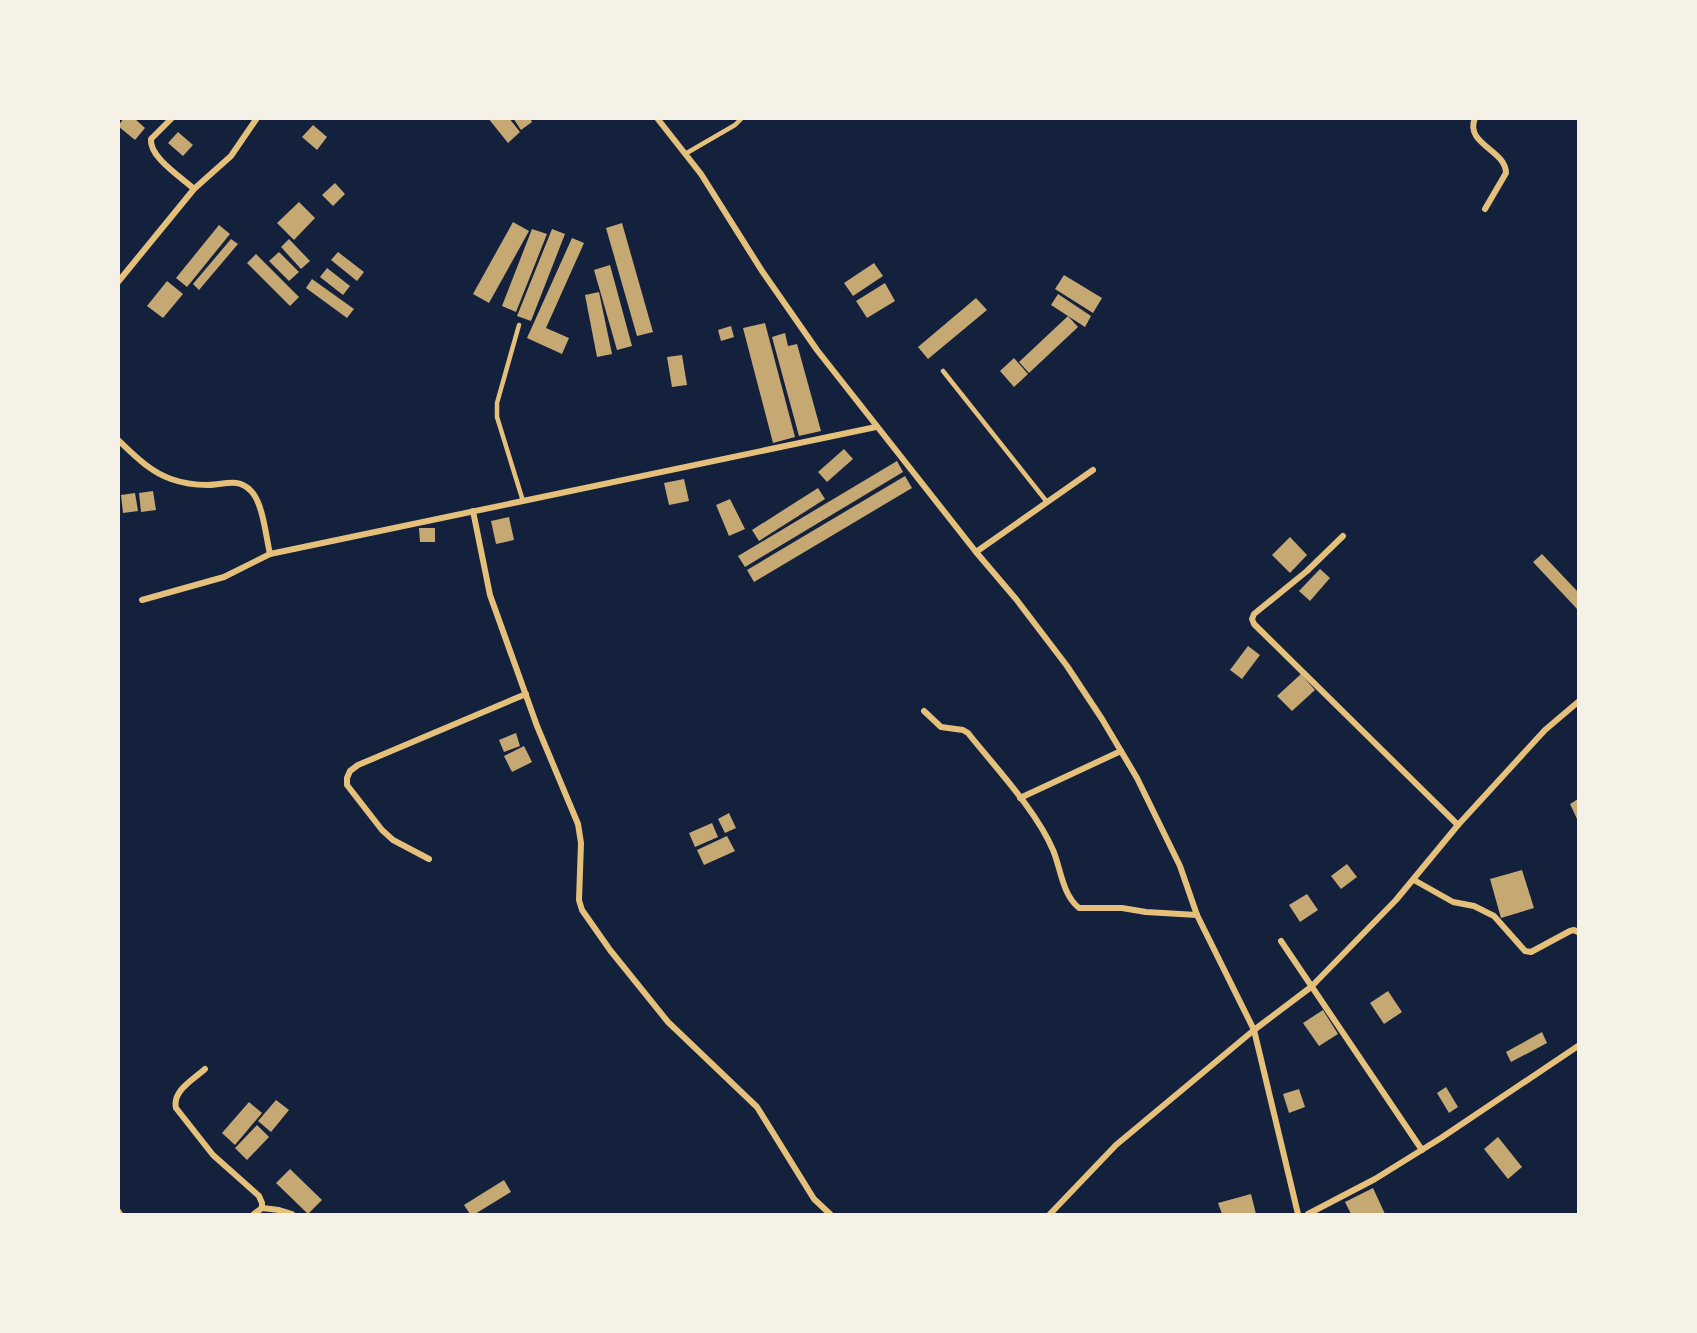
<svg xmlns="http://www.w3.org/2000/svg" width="1697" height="1333" viewBox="0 0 1697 1333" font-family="'Public Sans',sans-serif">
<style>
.building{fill:#c6a872}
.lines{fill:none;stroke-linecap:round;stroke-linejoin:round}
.service{stroke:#e5c07b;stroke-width:4.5}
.minor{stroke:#e5c07b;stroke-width:6}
</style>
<rect width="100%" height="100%" fill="#14213d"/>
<g class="building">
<path d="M124,118H134L145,128L135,140L118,126Z"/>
<path d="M488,118H509L520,132L508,143Z"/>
<path d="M513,118H530L532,122L521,130Z"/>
<path d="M313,125L327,137L317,150L302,137Z"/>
<path d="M178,132L193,145L183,156L168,143Z"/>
<path d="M335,183L345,194L333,206L322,195Z"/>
<path d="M299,202L315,218L294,240L277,223Z"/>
<path d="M513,222L529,231L489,303L473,294Z"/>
<path d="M622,223L653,332L637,336L606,228Z"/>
<path d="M219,225L230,234L187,287L176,278Z"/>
<path d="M532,229L547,234L516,312L502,306Z"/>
<path d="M552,229L565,234L531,321L517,316Z"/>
<path d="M572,238L584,243L546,328L569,338L562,354L527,338Z"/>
<path d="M231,239L238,244L199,290L193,284Z"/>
<path d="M289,239L310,261L301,269L281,247Z"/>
<path d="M279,252L299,272L289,281L269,261Z"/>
<path d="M338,252L364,272L357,281L331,260Z"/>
<path d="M256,254L299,297L290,306L247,263Z"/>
<path d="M874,263L883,276L853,296L844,283Z"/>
<path d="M610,265L632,346L617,350L594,270Z"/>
<path d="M327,268L350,286L343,295L320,277Z"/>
<path d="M1064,275L1102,298L1093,313L1055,289Z"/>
<path d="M312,279L354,309L347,318L306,288Z"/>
<path d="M167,281L183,294L163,318L147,306Z"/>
<path d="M885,283L895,301L867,318L856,301Z"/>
<path d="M599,292L612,354L597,357L585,295Z"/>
<path d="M1058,294L1091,316L1085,327L1051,305Z"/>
<path d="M976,298L987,310L928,359L918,347Z"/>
<path d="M1068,316L1078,327L1029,373L1019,362Z"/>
<path d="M765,323L795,437L773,443L743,328Z"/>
<path d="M731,326L734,337L721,341L718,330Z"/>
<path d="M785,333L788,346L797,344L821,431L799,436L772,337Z"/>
<path d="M682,355L687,385L672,387L667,357Z"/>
<path d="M1014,358L1028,374L1014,387L1000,371Z"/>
<path d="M844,449L853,459L827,482L818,472Z"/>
<path d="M897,461L903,472L745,567L738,556Z"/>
<path d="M905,476L912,488L754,582L747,570Z"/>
<path d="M684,479L689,501L669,505L664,483Z"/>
<path d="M818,488L825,499L759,541L752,530Z"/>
<path d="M153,491L156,510L141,512L139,493Z"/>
<path d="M135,493L138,511L123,513L121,495Z"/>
<path d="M730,499L745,529L729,536L716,505Z"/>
<path d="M509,517L514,540L496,544L491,521Z"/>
<path d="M419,528H435V542H420Z"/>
<path d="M1290,537L1307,555L1290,573L1272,555Z"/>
<path d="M1542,554L1578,592V610L1533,562Z"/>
<path d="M1320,569L1330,578L1310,601L1299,591Z"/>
<path d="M1248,646L1260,655L1242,679L1230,670Z"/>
<path d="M1301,674L1315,690L1292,711L1277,696Z"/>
<path d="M516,733L520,746L504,752L499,740Z"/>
<path d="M524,746L532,762L512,772L504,756Z"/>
<path d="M1578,799V821L1570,804Z"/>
<path d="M729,813L736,828L725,833L718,819Z"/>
<path d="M712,823L718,837L695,847L689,833Z"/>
<path d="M727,836L735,851L704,865L697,850Z"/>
<path d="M1347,864L1357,877L1341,889L1331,876Z"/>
<path d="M1522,870L1534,908L1501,918L1490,879Z"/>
<path d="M1307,894L1318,910L1300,922L1289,905Z"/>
<path d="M1388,991L1402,1012L1384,1024L1370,1003Z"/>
<path d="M1323,1010L1338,1034L1319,1046L1303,1023Z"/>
<path d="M1542,1032L1547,1043L1511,1062L1506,1052Z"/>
<path d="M1446,1087L1458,1107L1449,1113L1437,1093Z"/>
<path d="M1299,1089L1305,1107L1289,1113L1283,1094Z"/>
<path d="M276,1100L289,1110L271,1132L258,1121Z"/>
<path d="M249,1102L262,1113L235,1145L222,1133Z"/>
<path d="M257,1125L269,1137L247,1160L235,1148Z"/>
<path d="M1498,1137L1522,1167L1508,1179L1484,1149Z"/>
<path d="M290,1169L322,1200L308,1214L276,1183Z"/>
<path d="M504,1180L511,1192L475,1214H470L464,1205Z"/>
<path d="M1373,1188L1385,1214H1351L1345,1202Z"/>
<path d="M1251,1194L1256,1214H1222L1218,1203Z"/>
</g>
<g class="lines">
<g class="service">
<path d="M685,154L735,125L742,118"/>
<path d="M519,325L497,403V417L523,501"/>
<path d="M943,371L1047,502"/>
</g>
<g class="minor">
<path d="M172,118L151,139C149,157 181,177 194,189"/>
<path d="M657,118L701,174L762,271L817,350L976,552L1016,599L1067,666L1102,719L1137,778L1180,866L1197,915L1254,1030L1298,1214"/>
<path d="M1475,118C1464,144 1506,150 1506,173L1485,209"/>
<path d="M118,282L194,189L231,156L257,118"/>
<path d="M118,440C134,455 150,472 171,479C182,483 195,485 208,485C224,485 238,477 251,491C263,503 266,537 270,554"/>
<path d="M473,511L490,595L537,726L578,824L581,843L579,900L582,910L610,950L668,1022L757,1107L814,1199L830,1214"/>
<path d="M1343,536L1307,571L1254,614L1252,619L1254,624L1458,825"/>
<path d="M976,552L1093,470"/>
<path d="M142,600L224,577L270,554L876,427"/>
<path d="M924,711L941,727L963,730L968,733C995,767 1036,810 1053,850C1061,869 1062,894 1079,908H1122L1146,912L1197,915"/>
<path d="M1020,798L1121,751"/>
<path d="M429,859L393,840L382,830L347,785V778L350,771L358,765L526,694"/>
<path d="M1414,880L1453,902L1474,906L1494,916L1525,951L1531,952L1570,931L1574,930L1578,932"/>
<path d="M1281,941L1422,1150"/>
<path d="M205,1069C193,1080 172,1091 176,1108L213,1155L259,1196L262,1203V1208L254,1214"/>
<path d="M262,1208L279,1210L292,1214"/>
<path d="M118,1211L120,1214"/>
<path d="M1050,1214L1116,1145L1254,1030L1311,987L1396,900L1458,825L1545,730L1578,702"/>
<path d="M1308,1214L1375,1179L1441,1138L1578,1046"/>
</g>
</g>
<rect width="1697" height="1333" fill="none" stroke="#f6f1e7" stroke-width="240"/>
</svg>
